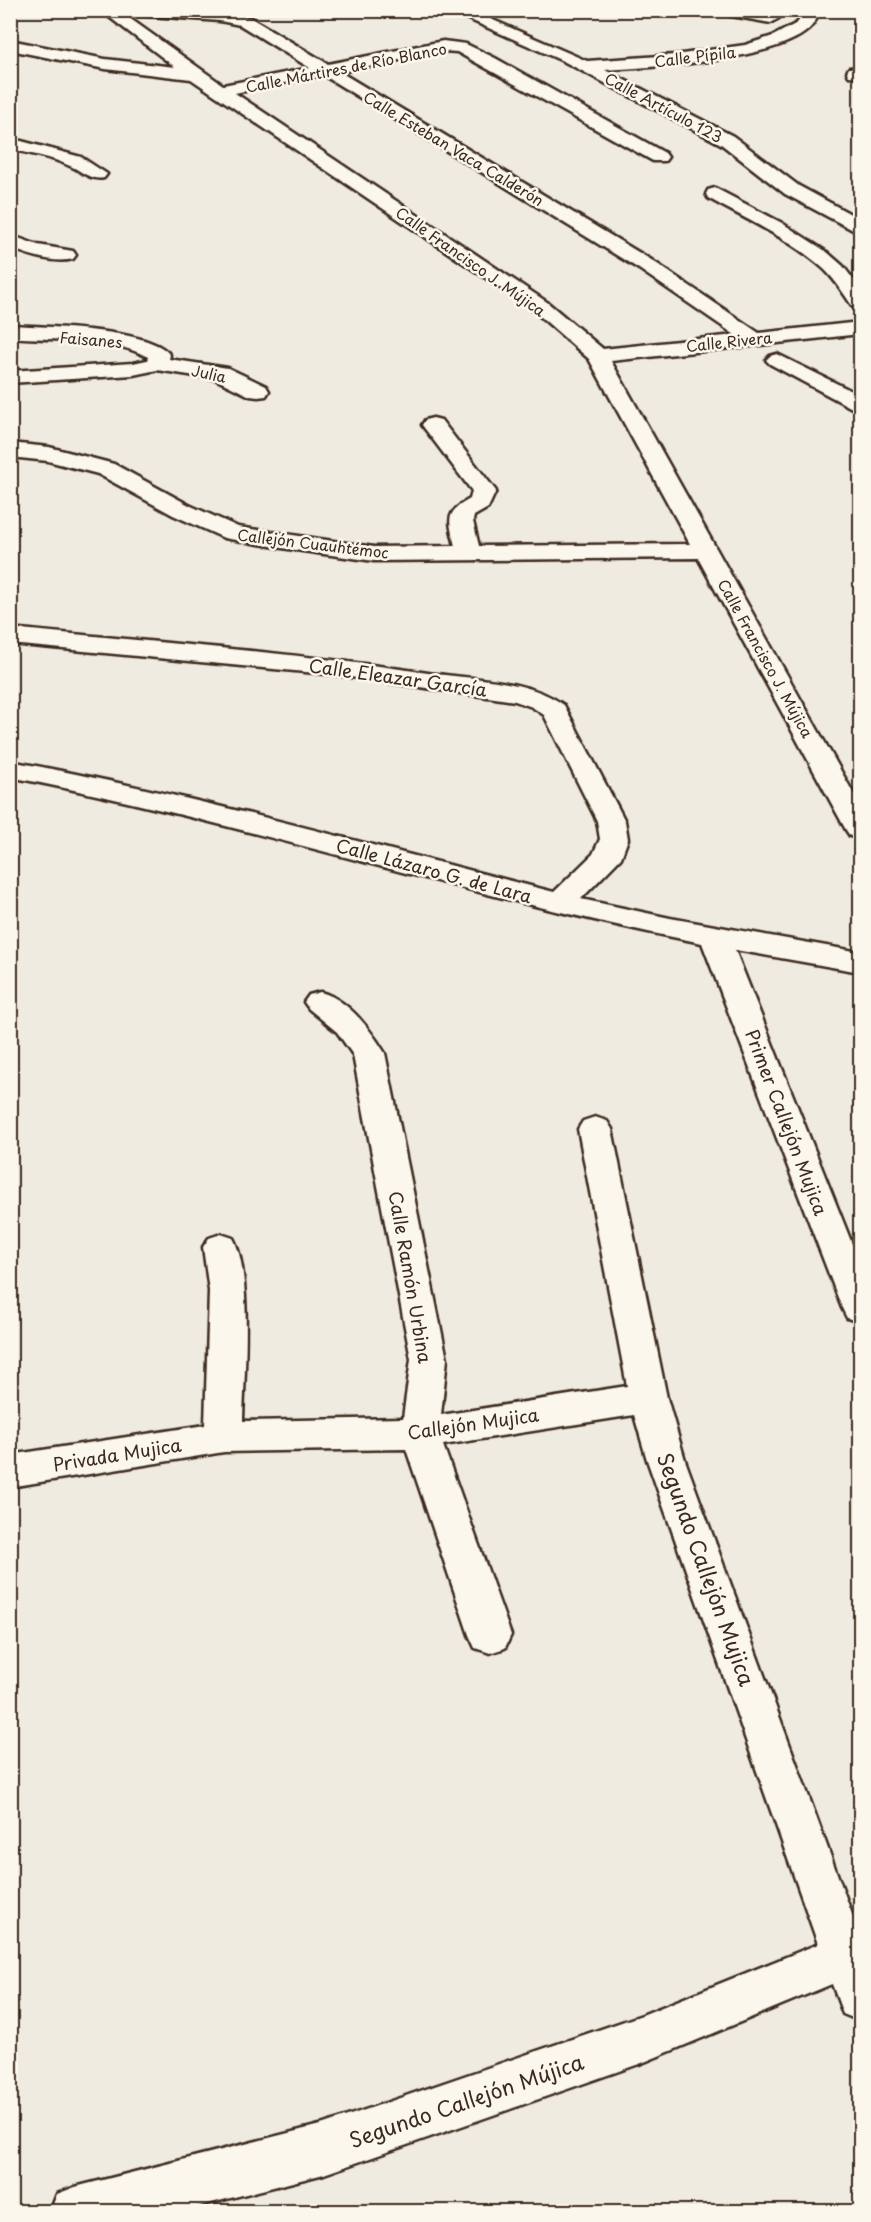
<svg xmlns="http://www.w3.org/2000/svg" width="871" height="2222" viewBox="0 0 871 2222" font-family="'Playpen Sans',sans-serif">
<style>
.lines{fill:none;stroke-linecap:round;stroke-linejoin:round}
.minor-casing{stroke:#3b2a1e;stroke-width:5}
.minor{fill:#fbf7ec;fill-rule:evenodd}
.labels{text-anchor:middle;dominant-baseline:central;stroke-width:5;stroke-linejoin:round;paint-order:stroke}
.far-street-label{font-size:15px;fill:#3b2a1e;stroke:#fbf7ec}
.street-label{font-size:18px;fill:#3b2a1e;stroke:#fbf7ec}
.near-street-label{font-size:21px;fill:#3b2a1e;stroke:#fbf7ec}
</style>
<rect width="100%" height="100%" fill="#f0ebe0"/>
<filter id="ink" filterUnits="userSpaceOnUse"><feTurbulence type="fractalNoise" baseFrequency=".0167" numOctaves="2"/><feDisplacementMap in="SourceGraphic" scale="12" xChannelSelector="R" yChannelSelector="G"/><feConvolveMatrix kernelMatrix="1 2 1 2 8 2 1 2 1" color-interpolation-filters="sRGB"/></filter>
<g filter="url(#ink)">
<g class="lines">
<g class="minor-casing">
<g id="minor">
<path d="M100,10H118L223,85L310,68L240,25L220,21L137,15L130,10H209L251,18L328,64L443,41L466,44L495,58L665,153L668,157L665,161H653L457,52L443,51L340,72L653,261L759,333L860,322V334L611,361L860,805V838L850,836L846,830L698,558L374,561L288,549L224,538L173,515L98,474L48,461L10,457V443L49,447L114,464L189,505L238,527L374,547L455,546C449,520 444,513 470,499L472,491L422,425L425,420L433,418L441,420L496,491L488,508L474,516L473,521L479,546L690,544L589,359L533,310L191,79L105,69L10,50V40L105,59L175,67ZM323,75L639,269L735,335L603,349L547,302L235,93Z"/>
<path d="M448,10H470L587,61L675,55L745,45L773,36L797,23L807,10H822C818,16 814,24 809,29C775,61 652,67 605,70L733,136L799,186L860,219V232L853,230L785,194L721,144L565,62Z"/>
<path d="M719,10H755L777,15L779,18L771,23L726,15Z"/>
<path d="M860,67V77L849,76L847,72L849,68Z"/>
<path d="M10,138L81,157L107,174L104,178C91,181 82,171 70,166C52,157 30,154 10,149Z"/>
<path d="M715,188L782,223L827,252L843,266L860,288V309L853,307C844,294 836,281 825,270C791,239 747,220 708,198L706,194L708,190Z"/>
<path d="M10,235L38,245L73,251L76,255L73,259C54,264 29,255 10,248Z"/>
<path d="M10,325C44,327 151,328 170,355L169,359L228,368L266,386L269,391L266,396L258,397L250,396L215,379L157,370L133,375L10,383V371L133,363L147,360L148,357C108,336 54,341 10,337Z"/>
<path d="M777,354L860,395V409L852,408L770,364L766,360L770,356Z"/>
<path d="M10,628C150,642 290,652 428,673C473,679 527,679 564,705L625,821L628,839L621,858L581,899L670,918L860,952V972L735,950L860,1264V1322L847,1318L842,1308L702,943C469,898 244,822 10,777V761C194,795 373,846 554,892L593,854L600,839L597,821L544,715L532,707L515,701L337,675L10,644Z"/>
<path d="M320,992C348,999 370,1029 385,1053L447,1359L441,1415L627,1386L578,1129L583,1121L595,1117L607,1121L612,1129L667,1398L685,1460L860,1936V2021L843,2014L832,1984L642,2063L324,2174L176,2212H50L57,2194L75,2187L324,2124L642,2015L818,1944L647,1460L634,1415L443,1445L511,1635L505,1648L490,1653L475,1648L469,1635L406,1449L224,1452L10,1487V1455L205,1425L209,1291L203,1247L209,1238L221,1234L233,1238C253,1273 244,1378 243,1421L403,1418L411,1359L353,1055L337,1032L309,1009L304,1002L309,995Z"/>
</g>
</g>
<use href="#minor" class="minor"/>
</g>
</g>
<g class="labels">
<g class="far-street-label">
<text transform="translate(695 56) rotate(-7)">Calle Pípila</text>
<text transform="translate(346 67) rotate(-11)">Calle Mártires de Río Blanco</text>
<text transform="translate(664 107) rotate(28)">Calle Artículo 123</text>
<text transform="translate(454 148) rotate(31)">Calle Esteban Vaca Calderón</text>
<text transform="translate(471 261) rotate(35)">Calle Francisco J. Mújica</text>
<text transform="translate(91 339) rotate(5)">Faisanes</text>
<text transform="translate(729 341) rotate(-6)">Calle Rivera</text>
<text transform="translate(209 373) rotate(12)">Julia</text>
<text transform="translate(313 543) rotate(7)">Callejón Cuauhtémoc</text>
<text transform="translate(766 658) rotate(61)">Calle Francisco J. Mújica</text>
</g>
<g class="street-label">
<text transform="translate(398 677) rotate(8)">Calle Eleazar García</text>
<text transform="translate(434 870) rotate(15)">Calle Lázaro G. de Lara</text>
<text transform="translate(787 1122) rotate(69)">Primer Callejón Mujica</text>
<text transform="translate(411 1277) rotate(80)">Calle Ramón Urbina</text>
<text transform="translate(473 1423) rotate(-8)">Callejón Mujica</text>
<text transform="translate(117 1454) rotate(-9)">Privada Mujica</text>
</g>
<g class="near-street-label">
<text transform="translate(707 1569) rotate(70)">Segundo Callejón Mujica</text>
<text transform="translate(466 2100) rotate(-19)">Segundo Callejón Mújica</text>
</g>
</g>
<rect width="871" height="2222" fill="none" stroke="#fbf7ec" stroke-width="36"/>
<rect x="18" y="18" width="835" height="2186" fill="none" stroke="#3b2a1e" stroke-width="2" filter="url(#ink)"/>
</svg>
